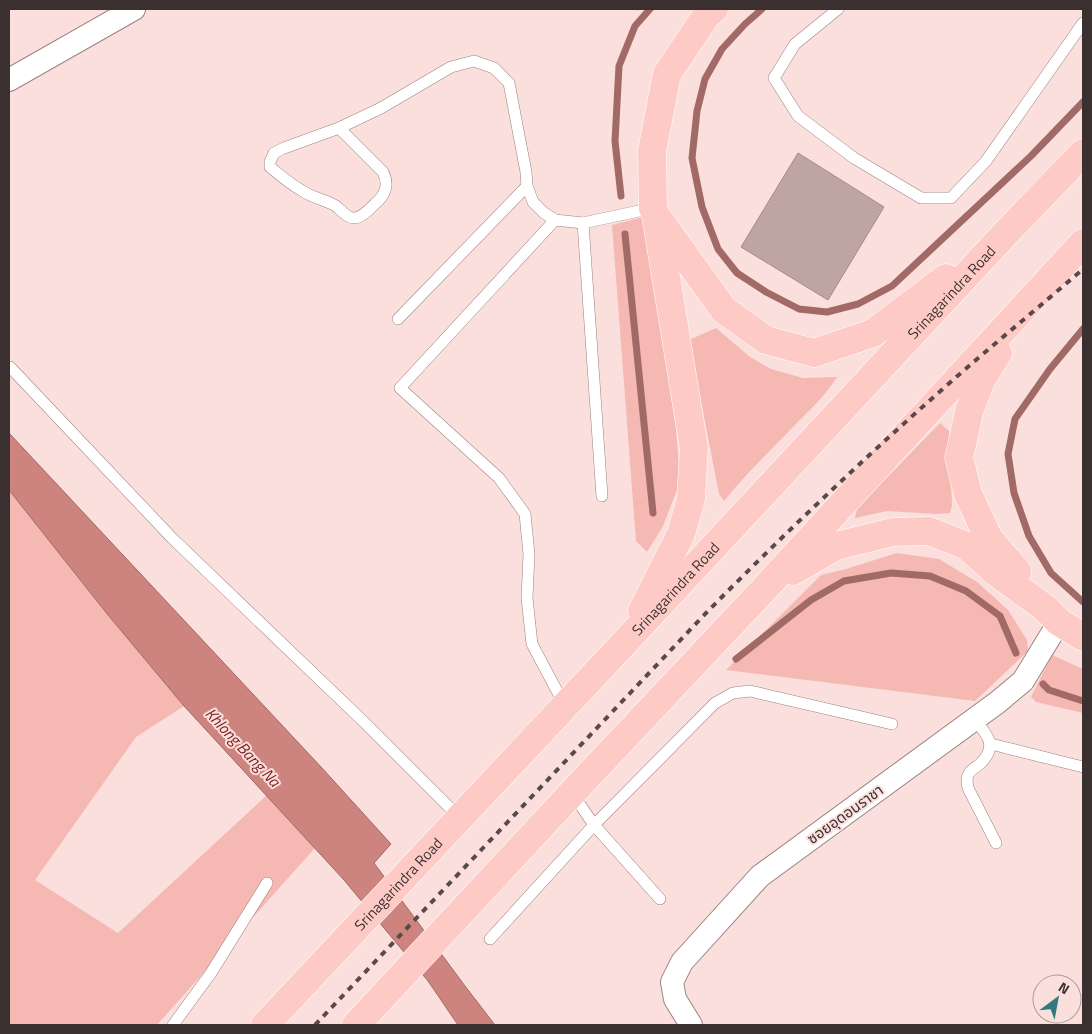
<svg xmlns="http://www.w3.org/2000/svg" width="1092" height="1034" viewBox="0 0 1092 1034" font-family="'Titillium Web','Noto Sans Thai',sans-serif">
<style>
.green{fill:#f5b8b3}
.water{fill:#cd837e;stroke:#a16a67}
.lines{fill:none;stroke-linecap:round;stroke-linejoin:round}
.stream{stroke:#a16a67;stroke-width:7}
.building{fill:#bea5a2;stroke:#a38a88}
.lane-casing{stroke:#9a8280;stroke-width:12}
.street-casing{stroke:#9a8280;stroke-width:24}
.primary-casing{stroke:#fff;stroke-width:29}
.lane{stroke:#fff;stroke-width:11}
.street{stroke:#fff;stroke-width:22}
.primary{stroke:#fecac6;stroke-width:28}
.rail{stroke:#584a4a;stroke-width:4;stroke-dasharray:6 6;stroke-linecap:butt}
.labels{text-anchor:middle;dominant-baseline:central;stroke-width:4;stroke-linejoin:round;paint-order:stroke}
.street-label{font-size:15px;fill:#3b3030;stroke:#fbdfdd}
.water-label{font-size:16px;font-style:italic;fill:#792022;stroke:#fbdfdd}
</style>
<rect width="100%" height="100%" fill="#fbdfdd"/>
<g class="green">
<path d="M644,217L676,429L680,482L663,526L647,552L636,541L612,225Z"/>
<path d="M716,328L750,357L771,369L803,378L837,377C825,396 809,411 793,427C770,451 745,475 724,501L719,494L689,340Z"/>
<path d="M940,423L949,431L952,505L950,513L937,514L887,511L855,518L857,508Z"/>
<path d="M9,490L108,615L184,706L136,737L35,880L118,933L267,795L315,848L157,1025H9Z"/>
<path d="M897,553L939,559L977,582L1008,610L1027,640L1028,651L975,701L726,670L821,575L846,569Z"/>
<path d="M1052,655L1083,669V713L1036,702L1031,697Z"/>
</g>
<path class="water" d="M9,433L322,768L391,844L374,863L465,986L495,1025H458L428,981L344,880L184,706L108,615L9,490Z"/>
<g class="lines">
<g class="stream">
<path d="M762,9L745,24L722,49L705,79L697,111L692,158L702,207L718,249L737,273L766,292L799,309L827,312L858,304L892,286L1031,156L1083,102"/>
<path d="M621,196L615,141L619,66L635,26L650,9"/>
<path d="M625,234L653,513"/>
<path d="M1083,329L1050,369L1015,419L1008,454L1014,493L1029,536L1051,573L1083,602"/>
<path d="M736,659L811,600L844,581L891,573L930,576L966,591L1000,616L1016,653"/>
<path d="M1043,684L1049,690L1083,701"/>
</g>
</g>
<path class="building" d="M798,153L884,207L828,300L741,247Z"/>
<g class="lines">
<g class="lane-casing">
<g id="lane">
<path d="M838,9L795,44L774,78L798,116L854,158L921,198H951L986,161L1083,23"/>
<path d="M339,128L383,172C388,182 387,192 379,200C372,206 364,217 355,218C348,219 341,210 336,206C324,199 312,198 301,190C290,184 280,175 270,167V162L274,153L284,148L339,128L381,108L451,67L474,61L494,68L509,83L526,172L527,186L533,202L544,213L555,220L583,223L653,208"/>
<path d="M555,220L400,388L499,478L525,514L529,554L527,598L532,644L565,706"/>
<path d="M583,223L602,496"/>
<path d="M398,319L527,186"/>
<path d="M10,367L172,538L365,723L460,818"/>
<path d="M975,720C987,734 998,746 981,763C978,766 972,769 969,773C966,778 967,783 968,788L996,843"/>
<path d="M991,744L1083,767"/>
<path d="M572,793L594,825L660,899"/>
<path d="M490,939L594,825L715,703L733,693L750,691L892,724"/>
<path d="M173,1025L211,973L267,883"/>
</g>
</g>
<g class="street-casing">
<g id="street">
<path d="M9,80L134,9"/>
<path d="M691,1025L675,999L672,982L682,962L760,876L998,702L1023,681L1059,622"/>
</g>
</g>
<g class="primary-casing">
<g id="primary">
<path d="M660,221L724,310L766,340L814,353L873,333L946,278"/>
<path d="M998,353L981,380L969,412L959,458L968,494L989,539L1017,571"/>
<path d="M793,571L836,546L893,532L929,531L967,546L998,574L1045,608L1059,622L1083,637"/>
<path d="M642,611L681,534L691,499L694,448L656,216L653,208L652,151L667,74L706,16L714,9"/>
<path id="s1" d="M265,1025L627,640L1004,235L1083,153"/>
<path d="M356,1025L572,793L767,586L1083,243"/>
</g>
</g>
<use href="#lane" class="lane"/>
<use href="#street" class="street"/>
<use href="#primary" class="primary"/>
<path class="rail" d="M315,1025L707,612C784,534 863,459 945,387C990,347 1037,309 1083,269"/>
</g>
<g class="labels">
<g class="street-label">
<text stroke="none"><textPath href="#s1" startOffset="1004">Srinagarindra Road</textPath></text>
<text stroke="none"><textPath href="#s1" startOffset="599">Srinagarindra Road</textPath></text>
<text transform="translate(845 814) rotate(-36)">ซอยอุดอนราชา</text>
<text stroke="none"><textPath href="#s1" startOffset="194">Srinagarindra Road</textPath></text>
</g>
<g class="water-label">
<text transform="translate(243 747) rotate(47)">Khlong Bang Na</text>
</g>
</g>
<rect width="1092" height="1034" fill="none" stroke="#3b3030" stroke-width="20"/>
<g transform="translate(1057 999) rotate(32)"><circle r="24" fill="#fbdfdd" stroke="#ae9998"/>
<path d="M0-4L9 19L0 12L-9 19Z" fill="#317a81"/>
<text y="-8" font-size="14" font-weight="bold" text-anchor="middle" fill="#3b3030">N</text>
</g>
</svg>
